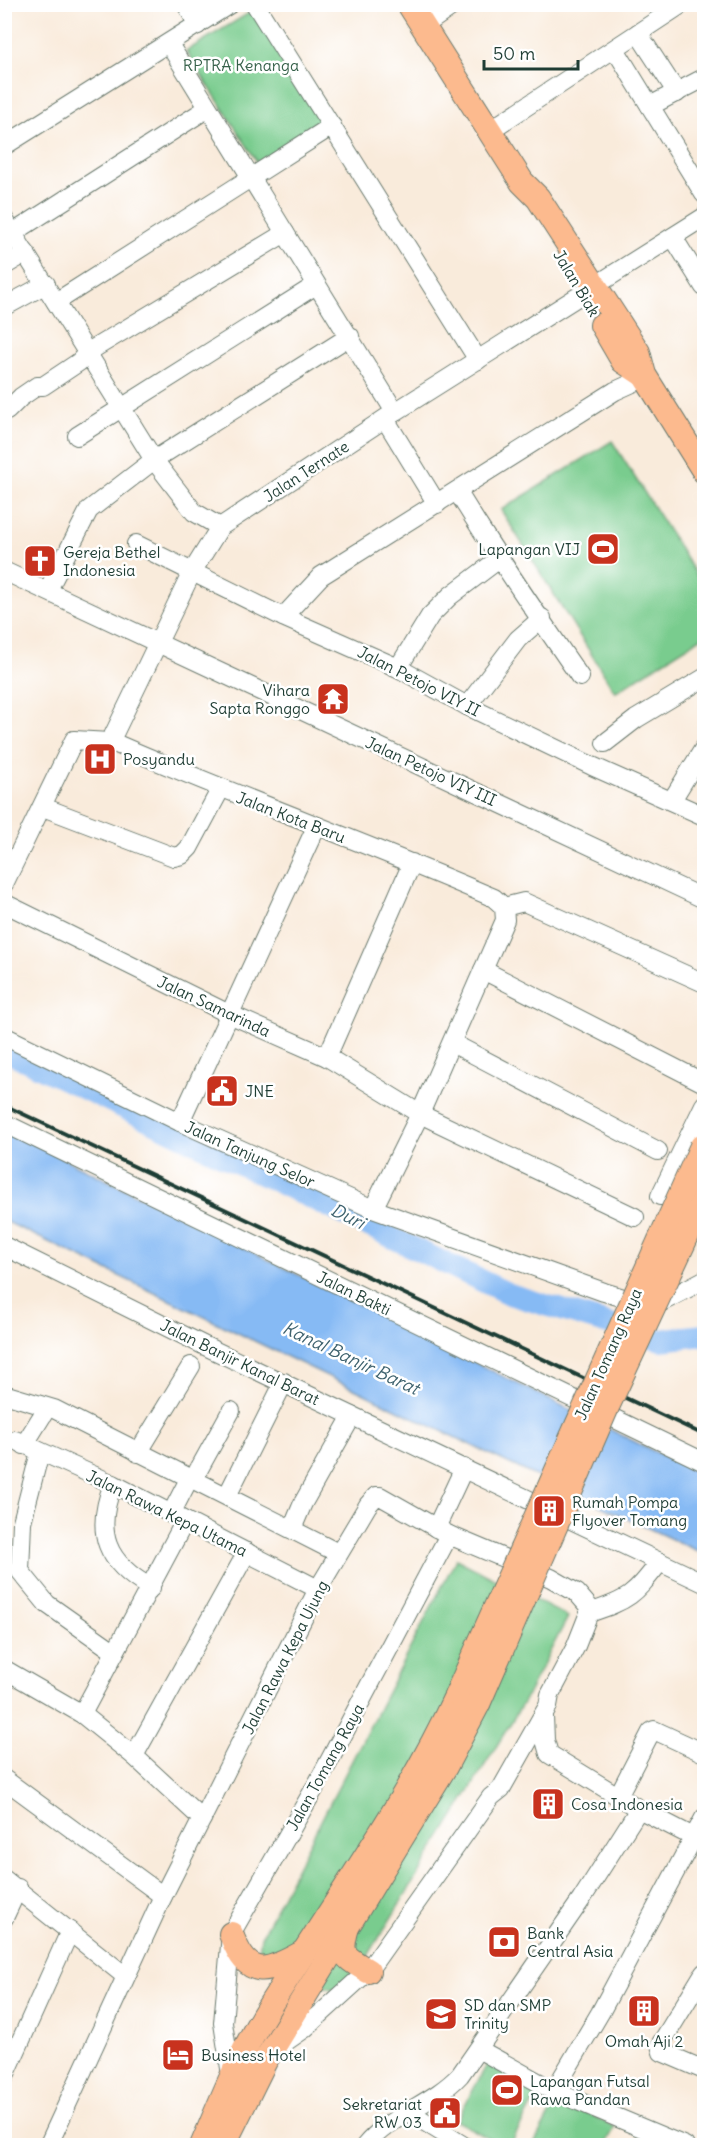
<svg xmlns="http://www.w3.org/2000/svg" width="709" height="2150" viewBox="0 0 709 2150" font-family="Delius,sans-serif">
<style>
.green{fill:#79cc8e;stroke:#4c8461;stroke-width:1.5}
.water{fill:#86baf4;stroke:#527c94;stroke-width:1.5}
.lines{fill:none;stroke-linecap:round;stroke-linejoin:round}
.river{stroke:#86baf4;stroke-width:22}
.minor-casing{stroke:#6b7a6e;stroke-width:20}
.major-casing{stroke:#6b7a6e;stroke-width:26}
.minor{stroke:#fff;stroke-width:18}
.major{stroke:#fcba8e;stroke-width:24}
.rail{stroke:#1f3d34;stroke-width:4}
.major-bridge-casing{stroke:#6b7a6e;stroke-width:26;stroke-linecap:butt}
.major-bridge{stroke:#fcba8e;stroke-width:24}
.labels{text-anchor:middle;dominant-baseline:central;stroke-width:5;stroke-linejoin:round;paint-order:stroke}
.park-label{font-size:16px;fill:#36614a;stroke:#fff}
.street-label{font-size:16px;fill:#1f3d34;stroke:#fff}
.poi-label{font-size:16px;fill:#1f3d34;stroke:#fff;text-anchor:start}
.water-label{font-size:18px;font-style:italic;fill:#3e626e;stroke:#fff}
</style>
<rect width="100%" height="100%" fill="#fff"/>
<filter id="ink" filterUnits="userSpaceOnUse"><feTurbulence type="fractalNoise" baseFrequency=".0167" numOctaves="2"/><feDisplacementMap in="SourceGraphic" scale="12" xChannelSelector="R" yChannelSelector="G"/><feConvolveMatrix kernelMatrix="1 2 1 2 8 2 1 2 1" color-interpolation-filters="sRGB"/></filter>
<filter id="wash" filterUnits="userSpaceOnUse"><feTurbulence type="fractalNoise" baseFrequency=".008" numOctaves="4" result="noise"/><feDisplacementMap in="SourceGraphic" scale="24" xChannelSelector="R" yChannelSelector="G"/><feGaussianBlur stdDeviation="1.35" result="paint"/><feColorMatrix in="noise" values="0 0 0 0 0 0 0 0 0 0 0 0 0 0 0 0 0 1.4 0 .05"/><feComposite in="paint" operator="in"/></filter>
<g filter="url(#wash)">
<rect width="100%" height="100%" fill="#f9ebdb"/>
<g class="green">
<path d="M254,10L322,123L259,165L186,51Z"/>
<path d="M612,441L704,587V636L615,692L501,510Z"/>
<path d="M456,1559L568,1617L523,1703L363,1964L335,1990L257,1965L261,1937Z"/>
<path d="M489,2061L541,2088L510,2145H502L456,2121Z"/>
<path d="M558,2098L615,2127L605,2145L533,2146Z"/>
</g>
<path class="water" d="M4,1129L704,1476V1554L527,1472L5,1221Z"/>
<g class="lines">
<path class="river" d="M4,1050L509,1294L661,1340L704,1335"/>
</g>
</g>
<g filter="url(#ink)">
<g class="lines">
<g class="minor-casing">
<g id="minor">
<path d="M186,4L198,25"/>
<path d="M255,4L478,360"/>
<path d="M422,27L455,4"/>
<path d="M638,33L677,93"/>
<path d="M169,44L395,412"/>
<path d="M615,49L704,194"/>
<path d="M650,106L704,78"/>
<path d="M489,131L682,4"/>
<path d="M4,146L230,4"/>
<path d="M4,219L154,460L194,512L220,527"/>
<path d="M13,233L208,108"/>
<path d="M673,237L704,287"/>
<path d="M4,266L26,253"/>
<path d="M56,302L332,126"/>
<path d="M4,307L46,284"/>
<path d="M4,409L7,411L21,397L37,386H43L79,362L88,352L285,233"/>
<path d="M385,419L437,504"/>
<path d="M77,436L316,285"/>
<path d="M457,491C496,555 538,616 580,677"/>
<path d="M136,544L283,617L398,668L467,706L592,766L704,816"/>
<path d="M4,571L704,899"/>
<path d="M50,586L89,510L154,460L350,336"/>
<path d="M283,617L321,576L615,391L646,377"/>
<path d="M398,668L430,616L450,596L499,559"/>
<path d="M467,706L518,639L542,618"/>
<path d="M110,742L192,572L220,527L395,412L704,217"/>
<path d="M605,743L636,719L704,678"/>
<path d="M672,800L704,748"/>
<path d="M43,807L174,857L182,855L189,848L220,790"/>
<path d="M4,884L74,740L110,742L119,745C243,799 370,844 494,898L504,907"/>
<path d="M4,903L229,1014L327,1057L420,1114L635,1217"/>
<path d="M504,907L524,902L704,983"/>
<path d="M483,970L704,1083"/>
<path d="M4,1036L180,1122L373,1209L604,1292L647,1305L660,1303L704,1280"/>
<path d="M452,1043L658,1151"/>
<path d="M327,1057L412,863"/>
<path d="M180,1122L316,827"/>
<path d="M4,1123L704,1462"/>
<path d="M660,1196L704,1105"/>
<path d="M373,1209L420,1114L505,920L504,907"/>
<path d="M4,1246L203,1345L704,1583"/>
<path d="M4,1394L54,1409L338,1553"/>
<path d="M15,1440L113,1484L318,1589"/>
<path d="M24,1445L47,1408"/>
<path d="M40,1452L22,1522L20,1571L47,1604L115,1652"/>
<path d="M138,1453L191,1366"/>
<path d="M194,1478L231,1411"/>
<path d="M113,1484C94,1533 106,1563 151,1588"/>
<path d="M227,1496L284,1382"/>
<path d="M171,1514L188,1481"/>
<path d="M436,1528L464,1468"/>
<path d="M292,1529L303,1503L352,1416"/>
<path d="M589,1613C631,1599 633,1596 660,1562"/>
<path d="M4,1669L82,1714L134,1756L202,1819"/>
<path d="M82,1714L185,1521"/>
<path d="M544,1716L545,1740L549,1754L639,1809L703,1842"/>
<path d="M134,1756L247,1552"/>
<path d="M4,1779L163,1896"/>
<path d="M618,1796L651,1732L654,1730L704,1753"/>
<path d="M4,1879L124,1975"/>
<path d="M4,1918L18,1888"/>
<path d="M704,1973L660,2045L662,2052L704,2070"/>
<path d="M480,2050L554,2091L685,2146"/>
<path d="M231,2075L223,2023L231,1934L317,1784L449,1535"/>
<path d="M4,2078L70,1931"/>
<path d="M554,2091L600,2013L704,1818"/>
<path d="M409,2112L464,2146"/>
<path d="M48,2146L163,1896L318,1589L368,1505L376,1496H380L449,1535L551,1578L577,1593L589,1607V1613L576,1646L550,1695L548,1706L501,1789L491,1797L368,1971L304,2029L275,2049"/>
<path d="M365,2146C390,2115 433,2104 460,2075L581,1900L639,1809"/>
</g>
</g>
<g class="major-casing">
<g id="major">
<path d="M409,4L522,182L538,198L638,352L644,375L704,471"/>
<path d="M602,325L623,361L644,375"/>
<path d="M347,1927C339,1956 344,1956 368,1971"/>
<path d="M231,1934C248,1980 266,1973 302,1953"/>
<path d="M202,2146C222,2099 240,2053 267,2010C332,1906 405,1806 457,1694"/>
<path d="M223,2146L265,2061L445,1767L478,1704"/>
</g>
</g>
<use href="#minor" class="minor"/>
<use href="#major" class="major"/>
<path class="rail" d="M4,1105L704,1435"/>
<g class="major-bridge-casing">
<g id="major-bridge">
<path d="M457,1694L702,1146"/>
<path d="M478,1704L607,1407L704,1199"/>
</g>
</g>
<use href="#major-bridge" class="major-bridge"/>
</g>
</g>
<defs>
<g id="stadium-square" transform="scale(1.725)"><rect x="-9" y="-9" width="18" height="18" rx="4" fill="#c8321e" stroke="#fff"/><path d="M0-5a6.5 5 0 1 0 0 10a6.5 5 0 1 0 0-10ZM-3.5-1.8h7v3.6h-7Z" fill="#fff"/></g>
<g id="church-square" transform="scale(1.725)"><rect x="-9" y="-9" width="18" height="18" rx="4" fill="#c8321e" stroke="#fff"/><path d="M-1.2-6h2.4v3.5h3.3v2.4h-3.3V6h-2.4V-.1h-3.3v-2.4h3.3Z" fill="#fff"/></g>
<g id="temple-square" transform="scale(1.725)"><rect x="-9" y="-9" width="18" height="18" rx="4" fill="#c8321e" stroke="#fff"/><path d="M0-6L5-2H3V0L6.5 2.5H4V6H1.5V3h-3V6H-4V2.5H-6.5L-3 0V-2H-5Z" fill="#fff"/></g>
<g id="hospital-square" transform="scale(1.725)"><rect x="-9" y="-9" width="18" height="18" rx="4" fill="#c8321e" stroke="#fff"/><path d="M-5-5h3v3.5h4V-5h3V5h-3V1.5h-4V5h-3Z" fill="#fff"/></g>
<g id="civic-square" transform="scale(1.725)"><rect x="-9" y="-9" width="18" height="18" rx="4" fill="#c8321e" stroke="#fff"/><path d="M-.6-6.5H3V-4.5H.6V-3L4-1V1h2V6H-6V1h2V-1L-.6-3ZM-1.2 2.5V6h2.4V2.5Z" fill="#fff"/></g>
<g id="building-square" transform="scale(1.725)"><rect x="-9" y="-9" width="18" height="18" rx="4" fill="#c8321e" stroke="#fff"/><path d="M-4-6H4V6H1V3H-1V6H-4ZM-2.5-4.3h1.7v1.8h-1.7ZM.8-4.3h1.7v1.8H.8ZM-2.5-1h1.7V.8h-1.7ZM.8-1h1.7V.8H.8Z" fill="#fff"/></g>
<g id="bank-square" transform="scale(1.725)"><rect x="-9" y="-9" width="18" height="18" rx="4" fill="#c8321e" stroke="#fff"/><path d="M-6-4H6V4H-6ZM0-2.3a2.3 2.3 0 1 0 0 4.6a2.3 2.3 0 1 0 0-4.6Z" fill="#fff"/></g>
<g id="school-square" transform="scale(1.725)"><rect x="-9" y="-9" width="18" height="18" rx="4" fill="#c8321e" stroke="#fff"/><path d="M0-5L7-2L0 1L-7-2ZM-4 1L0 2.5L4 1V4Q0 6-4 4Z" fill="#fff"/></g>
<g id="hotel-square" transform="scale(1.725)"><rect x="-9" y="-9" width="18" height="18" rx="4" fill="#c8321e" stroke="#fff"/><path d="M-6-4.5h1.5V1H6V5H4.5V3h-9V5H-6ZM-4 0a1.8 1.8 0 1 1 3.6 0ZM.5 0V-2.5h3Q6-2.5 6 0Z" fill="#fff"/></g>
</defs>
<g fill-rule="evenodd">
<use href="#stadium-square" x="603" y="549"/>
<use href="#church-square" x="40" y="561"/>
<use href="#temple-square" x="333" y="699"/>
<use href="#hospital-square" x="100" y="759"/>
<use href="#civic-square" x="222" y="1091"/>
<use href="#building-square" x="549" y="1511"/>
<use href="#building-square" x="548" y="1804"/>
<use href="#bank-square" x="504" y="1942"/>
<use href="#building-square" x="644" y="2011"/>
<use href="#school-square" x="441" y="2014"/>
<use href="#hotel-square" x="178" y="2055"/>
<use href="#stadium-square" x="507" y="2090"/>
<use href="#civic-square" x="445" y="2113"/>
</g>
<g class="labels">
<g class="park-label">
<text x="241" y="65">RPTRA Kenanga</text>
</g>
<g class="street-label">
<text transform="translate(577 283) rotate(59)">Jalan Biak</text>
<text transform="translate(306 471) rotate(-33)">Jalan Ternate</text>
<text transform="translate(419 681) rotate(27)">Jalan Petojo VIY II</text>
<text transform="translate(431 771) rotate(25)">Jalan Petojo VIY III</text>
<text transform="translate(291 817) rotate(21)">Jalan Kota Baru</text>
<text transform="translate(214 1006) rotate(25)">Jalan Samarinda</text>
<text transform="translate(250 1154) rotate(24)">Jalan Tanjung Selor</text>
<text transform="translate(354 1293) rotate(26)">Jalan Bakti</text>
<text transform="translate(608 1354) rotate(-66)">Jalan Tomang Raya</text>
<text transform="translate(240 1362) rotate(26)">Jalan Banjir Kanal Barat</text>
<text transform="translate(167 1513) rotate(26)">Jalan Rawa Kepa Utama</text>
<text transform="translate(285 1657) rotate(-63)">Jalan Rawa Kepa Ujung</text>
<text transform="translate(325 1767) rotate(-61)">Jalan Tomang Raya</text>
</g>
<g class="poi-label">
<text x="580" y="549" text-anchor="end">Lapangan VIJ</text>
<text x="63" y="552">Gereja Bethel<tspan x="63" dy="18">Indonesia</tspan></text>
<text x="310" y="690" text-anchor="end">Vihara<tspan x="310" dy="18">Sapta Ronggo</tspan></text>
<text x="123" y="759">Posyandu</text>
<text x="245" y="1091">JNE</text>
<text x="572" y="1502">Rumah Pompa<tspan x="572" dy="18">Flyover Tomang</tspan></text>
<text x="571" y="1804">Cosa Indonesia</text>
<text x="527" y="1933">Bank<tspan x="527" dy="18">Central Asia</tspan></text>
<text x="464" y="2005">SD dan SMP<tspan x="464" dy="18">Trinity</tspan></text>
<text x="644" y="2041" text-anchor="middle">Omah Aji 2</text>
<text x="201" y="2055">Business Hotel</text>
<text x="530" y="2081">Lapangan Futsal<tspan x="530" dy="18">Rawa Pandan</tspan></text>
<text x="422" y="2104" text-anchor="end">Sekretariat<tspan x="422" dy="18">RW 03</tspan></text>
</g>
<g class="water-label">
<text transform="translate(348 1216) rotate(26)">Duri</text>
<text transform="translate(351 1358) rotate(25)">Kanal Banjir Barat</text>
</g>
</g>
<rect width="709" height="2150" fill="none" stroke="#fff" stroke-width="24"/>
<path d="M484 60v9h94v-9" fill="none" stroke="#1f3d34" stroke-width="3"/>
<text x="493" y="60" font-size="18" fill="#1f3d34" stroke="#ffffff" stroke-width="4.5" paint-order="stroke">50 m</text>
</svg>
